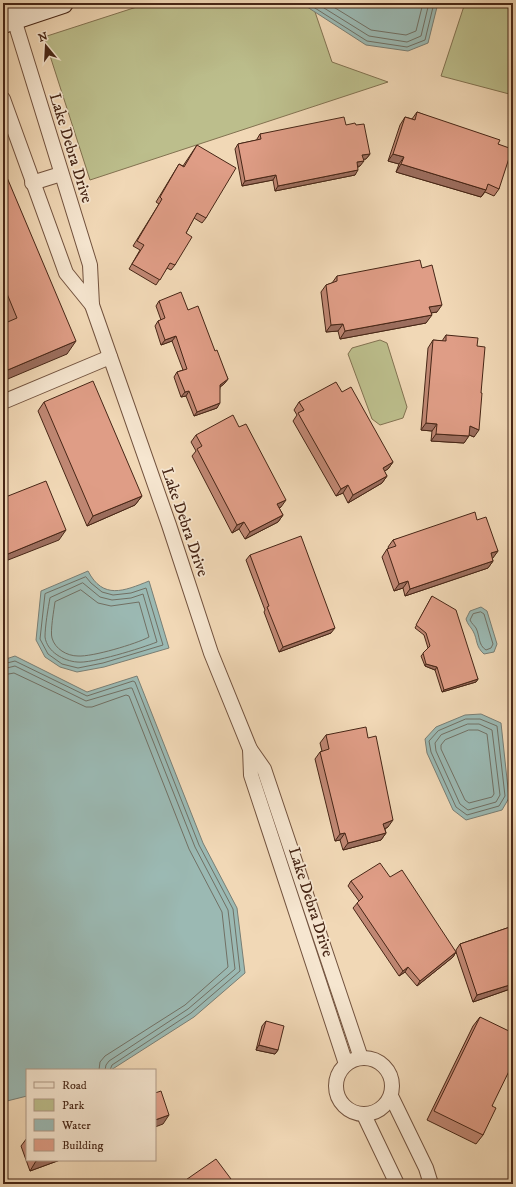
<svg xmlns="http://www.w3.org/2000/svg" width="516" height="1187" viewBox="0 0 516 1187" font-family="'IM FELL DW Pica',serif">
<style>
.green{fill:#bcbe8c;stroke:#827251}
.water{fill:#9bb9b3;stroke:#797e74}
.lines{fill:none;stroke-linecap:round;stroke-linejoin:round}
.shore{stroke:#717064;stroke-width:1}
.street-casing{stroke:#72523e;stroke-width:16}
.secondary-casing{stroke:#472616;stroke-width:22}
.street{stroke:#f6e6d0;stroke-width:14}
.secondary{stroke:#f6e6d0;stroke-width:20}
.wall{fill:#c08773;stroke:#472616}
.shaded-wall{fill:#9c6e5e;stroke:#472616}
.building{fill:#df9d86;stroke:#472616}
.labels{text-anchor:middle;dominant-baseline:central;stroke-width:3.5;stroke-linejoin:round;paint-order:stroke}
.street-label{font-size:16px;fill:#472616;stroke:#f6e6d0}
</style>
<rect width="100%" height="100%" fill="#f1d8b6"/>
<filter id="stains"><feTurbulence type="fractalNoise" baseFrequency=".005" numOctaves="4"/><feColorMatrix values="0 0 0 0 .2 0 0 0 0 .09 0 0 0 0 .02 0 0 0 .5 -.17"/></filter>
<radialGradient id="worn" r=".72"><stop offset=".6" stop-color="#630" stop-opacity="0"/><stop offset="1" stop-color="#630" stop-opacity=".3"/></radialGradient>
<g class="green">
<path d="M149,3H312L332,62L388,82L90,180L44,37Z"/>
<path d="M465,3H513V95L441,76Z"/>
<path d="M380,340L387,343L407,407L403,418L380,425L372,419L348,354L352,348Z"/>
</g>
<g class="water">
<path d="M301,3H438L428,43L408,51L366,45Z"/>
<path d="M88,571C103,600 124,591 149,581L169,648L104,667L77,672L60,667L45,657L36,640L41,591Z"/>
<path d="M481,607L487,611L497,644L494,652L484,654C475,646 478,640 473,631C470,626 468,625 466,619L470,611Z"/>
<path d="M15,656L87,692L137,676L203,843L237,908L245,973L194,1017L111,1070H27V1096L3,1102V660Z"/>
<path d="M481,714L501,723L509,798L502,810L466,820L453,810L427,753L425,739L436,727L465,715Z"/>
</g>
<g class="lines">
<g class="shore">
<path d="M307,3L367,41L407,47L425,40L434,3"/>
<path d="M316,3L369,36L407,42L421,36L429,3"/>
<path d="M327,3L371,30L406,35L416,31L423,3"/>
<path d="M86,577L91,583L102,592L113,595L131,593L146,588L163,645L103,663L78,668L62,664L48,654L40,639L45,594Z"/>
<path d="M83,583L100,597L112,600L131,598L143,594L157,642C142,648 91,664 77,662C64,661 47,652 45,637C45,627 48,608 50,598Z"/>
<path d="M81,590L98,603L111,606L139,602L149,637C136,644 92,657 78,656C67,656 55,649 52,638C50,632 54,609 55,602Z"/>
<path d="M481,612L484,614L493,644L491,648L486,650C478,645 480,636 476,628C474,625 472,624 470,620L473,614Z"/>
<path d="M3,664L15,661L87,696L133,681L135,682L199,845L233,909L240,971L191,1013L112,1065L110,1070"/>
<path d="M3,669L15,666L86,701L130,688H132L195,847L228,910L235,969L188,1009L109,1061L106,1065L105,1070"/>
<path d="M3,675L14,673L86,707H92L126,695L129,696L189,849L222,912L228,967L185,1005L105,1056L100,1062L99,1070"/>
<path d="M466,719H480L497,726L505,796L499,806L467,815L456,807L431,752L429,741L438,731Z"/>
<path d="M468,724H479L492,730L500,795L496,802L468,810L460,804L436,751L435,743L441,735Z"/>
<path d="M469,730H478L487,734L494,794L492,797L469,803L465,800L441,749V745L445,740Z"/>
</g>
<g class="street-casing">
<g id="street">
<path d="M9,3L90,265L92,305L169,525L211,653L250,749L264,769L361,1058"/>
<path d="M3,99L66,273L92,305"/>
<path d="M32,183L61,174"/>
<path d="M3,402L110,357"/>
<path d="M250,749L251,775L346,1064"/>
<circle cx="364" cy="1086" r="28"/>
<path d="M391,1096L426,1168L431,1184"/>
<path d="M364,1115L397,1184"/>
</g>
</g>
<g class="secondary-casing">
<path id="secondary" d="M3,23L63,3"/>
</g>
<use href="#street" class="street"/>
<use href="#secondary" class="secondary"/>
</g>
<g class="wall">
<path d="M417,112L498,144L499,189L494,196L485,192L481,197L396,172L399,164L388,161L400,125L405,117L412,119Z"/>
<path d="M346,125L370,154L366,159H363L360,166L358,167L355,175L275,191L273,180L242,186L235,149L238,144L257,140V139L260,134Z"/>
<path d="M197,145L206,218L202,223L194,218L186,233L175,265L171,270L167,268L156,285L129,269L140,250L133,246L159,204L156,202L176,169L179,164L183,166Z"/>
<path d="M3,168L67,354L6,323L3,317Z"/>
<path d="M337,276L437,312L431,313L426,323L340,339L338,331L326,332L321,292L326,285L332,283Z"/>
<path d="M159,301L188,310L215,351L228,379L224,384L220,387L217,408L194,416L186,396L181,397L174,377L177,372L183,370L172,341L161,345L155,326L158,321L161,320L156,306Z"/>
<path d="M446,335L477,346L474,437L469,435L464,443L431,441L432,431L421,430L428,348L433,340L442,341Z"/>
<path d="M342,392L393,462L388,469L384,471L387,476L382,483L348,503L343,493L336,496L293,421L297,415L294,410L299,402Z"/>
<path d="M44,402L142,496L135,505L87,526L38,411Z"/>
<path d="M196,435L281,507L279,508L283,515L278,522L245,539L239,529L232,533L192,456L196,451L191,442Z"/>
<path d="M477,520L498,551L492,558L493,561L488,568L405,596L403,588L394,591L382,557L387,549H389L388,547L393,540Z"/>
<path d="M250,555L331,633L279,652L264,612L265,610L246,560Z"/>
<path d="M432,596L478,679L476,682L442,692L435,670L425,666L421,656L428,648L424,635L415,628Z"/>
<path d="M326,735L368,738L388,827L385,829L386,833L381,840L343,850L340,840L335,841L315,759L320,752L322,751L320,743Z"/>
<path d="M390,877L456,952V950L460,944L513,926V988L473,1002L456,952L453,957L417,986L405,972L399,976L353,908L359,901L348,886L351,881Z"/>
<path d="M513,1012V1024L510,1016Z"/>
<path d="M480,1017L492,1106L483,1135L476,1144L427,1120L473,1026Z"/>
<path d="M266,1021L278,1050L275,1054L256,1050L262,1026Z"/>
<path d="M27,1138V1160H60L30,1171L21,1146Z"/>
</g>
<g class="shaded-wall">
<path d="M370,154L366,159L359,160L362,155Z"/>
<path d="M393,154L404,157L399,164L388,161Z"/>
<path d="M364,161L360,166L354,167L357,162Z"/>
<path d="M401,164L486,190L481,197L396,172Z"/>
<path d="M358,170L355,175L275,191L278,186Z"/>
<path d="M276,175L273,180L242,186L245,181Z"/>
<path d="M442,305L437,312L424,314L429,307Z"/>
<path d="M432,315L426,323L340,339L345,331Z"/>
<path d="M343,324L338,331L326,332L331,325Z"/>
<path d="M176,336L172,341L161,345L165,340Z"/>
<path d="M76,341L67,354L3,381V372Z"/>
<path d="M228,379L224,384L216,390L220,385Z"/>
<path d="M189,391L186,396L181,397L185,392Z"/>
<path d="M220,403L217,408L194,416L197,412Z"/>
<path d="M426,423L437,424L432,431L421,430Z"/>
<path d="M470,426L479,430L474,437L465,433Z"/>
<path d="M436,434L469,436L464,443L431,441Z"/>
<path d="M393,462L388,469L378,475L383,468Z"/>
<path d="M387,476L382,483L348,503L353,495Z"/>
<path d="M348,485L343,493L336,496L341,489Z"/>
<path d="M142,496L135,505L87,526L93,516Z"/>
<path d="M286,500L281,507L272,511L277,504Z"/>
<path d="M283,515L278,522L245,539L250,532Z"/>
<path d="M244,522L239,529L232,533L237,525Z"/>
<path d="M66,530L59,540L3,562V556Z"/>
<path d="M498,551L493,558L486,561L491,553Z"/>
<path d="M493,561L488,568L405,596L410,589Z"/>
<path d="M408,581L403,588L394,591L399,584Z"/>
<path d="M335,628L331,633L279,652L283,647Z"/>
<path d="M426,664L437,667L435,670L425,666Z"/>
<path d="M478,679L476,682L442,692L444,690Z"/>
<path d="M393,820L388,827L378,832L383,824Z"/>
<path d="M345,833L340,840L335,841L340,834Z"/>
<path d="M386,833L381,840L343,850L348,843Z"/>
<path d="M456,952L453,957L417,986L420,981Z"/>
<path d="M408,967L405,972L399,976L403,971Z"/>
<path d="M513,984V988L473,1002L477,995Z"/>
<path d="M259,1045L278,1050L275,1054L256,1050Z"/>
<path d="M169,1115L163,1124L155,1127V1120Z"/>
<path d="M40,1160H60L30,1171L36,1161Z"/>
<path d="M231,1179L228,1184H224Z"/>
</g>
<g class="building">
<path d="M417,112L500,140L498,144L512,149L499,189L488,184L486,190L401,164L404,157L393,154L405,117L415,120Z"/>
<path d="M344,117L346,125L355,123L356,125L364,124L370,154L362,155L364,161L357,162L358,170L278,186L276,175L245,181L238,144L261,139L260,134Z"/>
<path d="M197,145L236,168L206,218L197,213L186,233L192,237L175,265L170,263L160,280L132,264L144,245L137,241L162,199L160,197L179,164L184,167Z"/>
<path d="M3,168L76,341L3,372V324L17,318L3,284Z"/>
<path d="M420,260L422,268L432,265L442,305L429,307L432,315L345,331L343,324L331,325L326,285L337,281V276Z"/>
<path d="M181,292L188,310L198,306L215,351L217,350L228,379L220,385V403L197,412L189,391L185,392L177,372L187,369L176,336L165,340L158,321L165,318L159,301Z"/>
<path d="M446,335L478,338L477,346L485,347L481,393H482L479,430L470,426L469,436L436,434L437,424L426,423L433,340L446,341Z"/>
<path d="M93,381L142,496L93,516L44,402Z"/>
<path d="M336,382L342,392L351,387L393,462L383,468L387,476L353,495L348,485L341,489L298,413L304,410L299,402Z"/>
<path d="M233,415L239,427L246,424L286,500L277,504L283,515L250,532L244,522L237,525L197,449L202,446L196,435Z"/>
<path d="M46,481L66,530L3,556V498Z"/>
<path d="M475,512L477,520L486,517L498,551L491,553L493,561L410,589L408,581L399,584L387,549L396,546L393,540Z"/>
<path d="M301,536L335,628L283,647L267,607L269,606L250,555Z"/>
<path d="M432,596L456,610L478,679L444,690L437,667L426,664L423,653L430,646L426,633L416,625Z"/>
<path d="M366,727L368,738L376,736L393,820L383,824L386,833L348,843L345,833L340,834L320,752L329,749L326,735Z"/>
<path d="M380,863L390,877L402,870L456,952L420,981L408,967L403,971L357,903L363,897L351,881Z"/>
<path d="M513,926V984L477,995L460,944Z"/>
<path d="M480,1017L513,1033V1063L492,1106L496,1108L483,1135L434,1111Z"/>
<path d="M266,1021L284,1026L278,1050L259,1045Z"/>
<path d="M161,1091L169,1115L155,1120V1093Z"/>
<path d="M216,1159L231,1179L224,1184H180Z"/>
</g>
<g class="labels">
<g class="street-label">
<text transform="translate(71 148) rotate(73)">Lake Debra Drive</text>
<text transform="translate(185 522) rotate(71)">Lake Debra Drive</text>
<text transform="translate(311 902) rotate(72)">Lake Debra Drive</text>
</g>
</g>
<rect width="516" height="1187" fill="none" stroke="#f1d8b6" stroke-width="16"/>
<rect x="4" y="4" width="508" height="1179" fill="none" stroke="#472616" stroke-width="2"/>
<rect x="8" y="8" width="500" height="1171" fill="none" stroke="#472616"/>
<rect x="26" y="1069" width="130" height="92" fill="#f6e6d0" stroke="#b09986"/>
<rect x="34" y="1082" width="20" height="6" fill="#f6e6d0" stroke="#b09986"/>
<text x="62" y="1089" font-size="12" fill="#472616">Road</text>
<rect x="34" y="1099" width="20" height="12" fill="#bcbe8c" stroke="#b09986"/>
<text x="62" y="1109" font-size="12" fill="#472616">Park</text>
<rect x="34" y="1119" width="20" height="12" fill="#9bb9b3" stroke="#b09986"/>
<text x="62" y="1129" font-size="12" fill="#472616">Water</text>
<rect x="34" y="1139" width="20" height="12" fill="#df9d86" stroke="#b09986"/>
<text x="62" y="1149" font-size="12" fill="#472616">Building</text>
<g transform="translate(46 46) rotate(342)" stroke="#f6e6d0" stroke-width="3" paint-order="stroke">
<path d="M0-3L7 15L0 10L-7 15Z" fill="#472616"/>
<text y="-6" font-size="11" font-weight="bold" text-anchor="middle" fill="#472616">N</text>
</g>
<rect width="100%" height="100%" filter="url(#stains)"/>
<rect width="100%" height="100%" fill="url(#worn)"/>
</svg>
